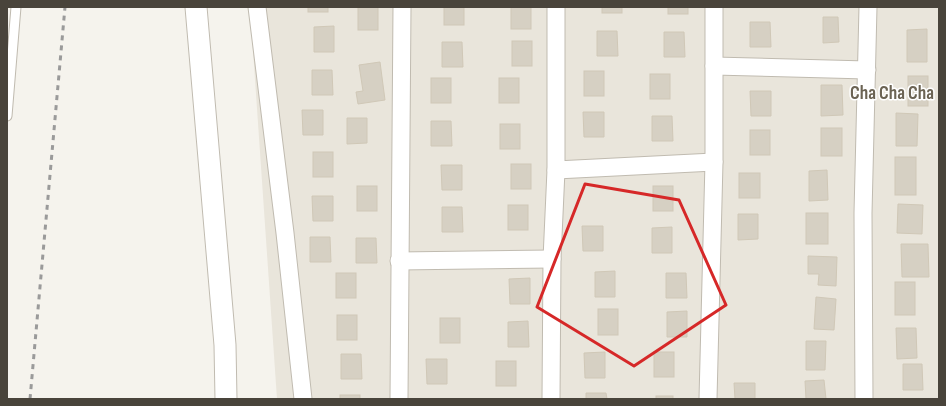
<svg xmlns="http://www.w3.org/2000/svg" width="946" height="406" viewBox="0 0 946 406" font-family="'Sofia Sans Condensed',sans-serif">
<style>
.residential{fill:#e9e5db}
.building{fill:#d6d0c3;stroke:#d0c8b7}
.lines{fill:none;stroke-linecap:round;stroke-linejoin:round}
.service-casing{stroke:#c0bbb0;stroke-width:11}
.minor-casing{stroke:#c0bbb0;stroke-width:19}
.tertiary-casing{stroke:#c0bbb0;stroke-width:23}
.service{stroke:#fff;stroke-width:9}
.minor{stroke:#fff;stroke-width:17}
.tertiary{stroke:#fff;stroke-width:21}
.rail{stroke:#9a9a9a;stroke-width:3;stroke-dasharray:5 5;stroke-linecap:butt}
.marked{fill:none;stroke:#d62828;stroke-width:3;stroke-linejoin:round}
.labels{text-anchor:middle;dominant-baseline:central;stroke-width:3;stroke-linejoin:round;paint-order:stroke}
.district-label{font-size:19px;font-weight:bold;fill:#6b6353;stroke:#fff}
</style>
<rect width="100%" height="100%" fill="#f5f3ed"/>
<path class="residential" d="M250,7H939V399H277Z"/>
<g class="building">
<rect x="308" y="7" width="20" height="5"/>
<rect x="358" y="7" width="20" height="23"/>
<rect x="444" y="7" width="20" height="18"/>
<rect x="511" y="7" width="20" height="22"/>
<rect x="602" y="7" width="20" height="6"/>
<rect x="668" y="7" width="20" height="7"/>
<path d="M823,17H838L839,42L823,43Z"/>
<path d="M750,22H770L771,47H750Z"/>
<path d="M334,26V52H314V27Z"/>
<path d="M927,29V62H907V30Z"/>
<path d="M597,31H617L618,56H597Z"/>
<path d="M664,32H684L685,57H664Z"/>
<rect x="512" y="41" width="20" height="25"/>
<path d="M442,42H462L463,67H442Z"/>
<path d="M380,62L385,100L358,104L356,92L363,91L359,65Z"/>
<path d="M312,70H332L333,95H312Z"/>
<rect x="584" y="71" width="20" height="25"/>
<rect x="650" y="74" width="20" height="25"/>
<rect x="908" y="76" width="20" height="30"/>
<rect x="431" y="78" width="20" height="25"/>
<rect x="499" y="78" width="20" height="25"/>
<path d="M821,85H842L843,115L821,116Z"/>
<path d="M750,91H771V116H751Z"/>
<path d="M302,110H323V135H303Z"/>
<path d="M583,112H604V137H584Z"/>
<path d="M896,113L918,114L917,146H896Z"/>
<path d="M652,116H672L673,141H652Z"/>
<path d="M347,118H367V143L347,144Z"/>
<path d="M431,121H451L452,146H431Z"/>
<rect x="500" y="124" width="20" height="25"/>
<rect x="821" y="128" width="21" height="28"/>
<rect x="750" y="130" width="20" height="25"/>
<rect x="313" y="152" width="20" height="25"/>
<rect x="895" y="157" width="21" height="38"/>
<rect x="511" y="164" width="20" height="25"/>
<path d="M441,165H462V190H442Z"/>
<path d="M827,170L828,200L809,201V171Z"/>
<rect x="739" y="173" width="21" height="25"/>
<rect x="357" y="186" width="20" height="25"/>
<rect x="653" y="186" width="20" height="25"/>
<path d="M312,196H333V221H313Z"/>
<path d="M898,204L923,205L922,234L897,233Z"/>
<rect x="508" y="205" width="20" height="25"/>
<path d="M442,207H462L463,232H442Z"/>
<rect x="806" y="213" width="22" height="31"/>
<path d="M738,214H758V239L738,240Z"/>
<path d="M582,226H603V251H583Z"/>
<path d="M672,227V253H652V228Z"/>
<path d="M310,237H330L331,262H310Z"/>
<path d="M356,238H376L377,263H356Z"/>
<path d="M901,244H928L929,277H902Z"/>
<path d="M808,256L837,257L836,286L818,285L819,274H808Z"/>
<path d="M615,271V297H595V272Z"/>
<rect x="336" y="273" width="20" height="25"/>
<path d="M666,273H686L687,298H666Z"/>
<path d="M530,278V304H510L509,279Z"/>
<rect x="895" y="282" width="20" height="33"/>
<path d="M816,297L836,299L834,330L814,329Z"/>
<rect x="598" y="309" width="20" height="26"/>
<path d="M687,311V337H667V312Z"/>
<rect x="337" y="315" width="20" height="25"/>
<rect x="440" y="318" width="20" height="25"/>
<path d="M528,321L529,347H508V322Z"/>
<path d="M896,328H916L917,358L897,359Z"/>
<path d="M806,341H826L825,370H806Z"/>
<path d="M605,352V378H585L584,353Z"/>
<rect x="654" y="352" width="20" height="25"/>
<path d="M341,354H361L362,379H341Z"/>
<path d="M426,359H447V384H427Z"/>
<rect x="496" y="361" width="20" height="25"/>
<path d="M903,364H922L923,390H903Z"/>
<path d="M824,380L826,399H806L805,381Z"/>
<path d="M734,383H755V399H735Z"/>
<path d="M586,393H606L607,399H586Z"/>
<rect x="340" y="395" width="20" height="4"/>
<rect x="656" y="396" width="17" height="3"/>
</g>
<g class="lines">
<g class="service-casing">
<path id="service" d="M7,116L16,7"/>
</g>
<g class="minor-casing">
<g id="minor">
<path d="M257,7L285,233L303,399"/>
<path d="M714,66L867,70"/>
<path d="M556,170L714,162"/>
<path d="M399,261L552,259"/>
<path d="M399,399L402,7"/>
<path d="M551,399L552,259L556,170V7"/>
<path d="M708,399L714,162V7"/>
<path d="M864,399L863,213L868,7"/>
</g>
</g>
<g class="tertiary-casing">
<path id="tertiary" d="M196,7L225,345L226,399"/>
</g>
<use href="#service" class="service"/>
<use href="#minor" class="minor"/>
<use href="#tertiary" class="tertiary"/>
<path class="rail" d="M30,399L65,7"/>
</g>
<path class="marked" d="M585,184L679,200L726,305L634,366L537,307Z"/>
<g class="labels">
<g class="district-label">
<text x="892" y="93">Cha Cha Cha</text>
</g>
</g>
<rect width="946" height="406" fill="none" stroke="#49443b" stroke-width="16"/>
</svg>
